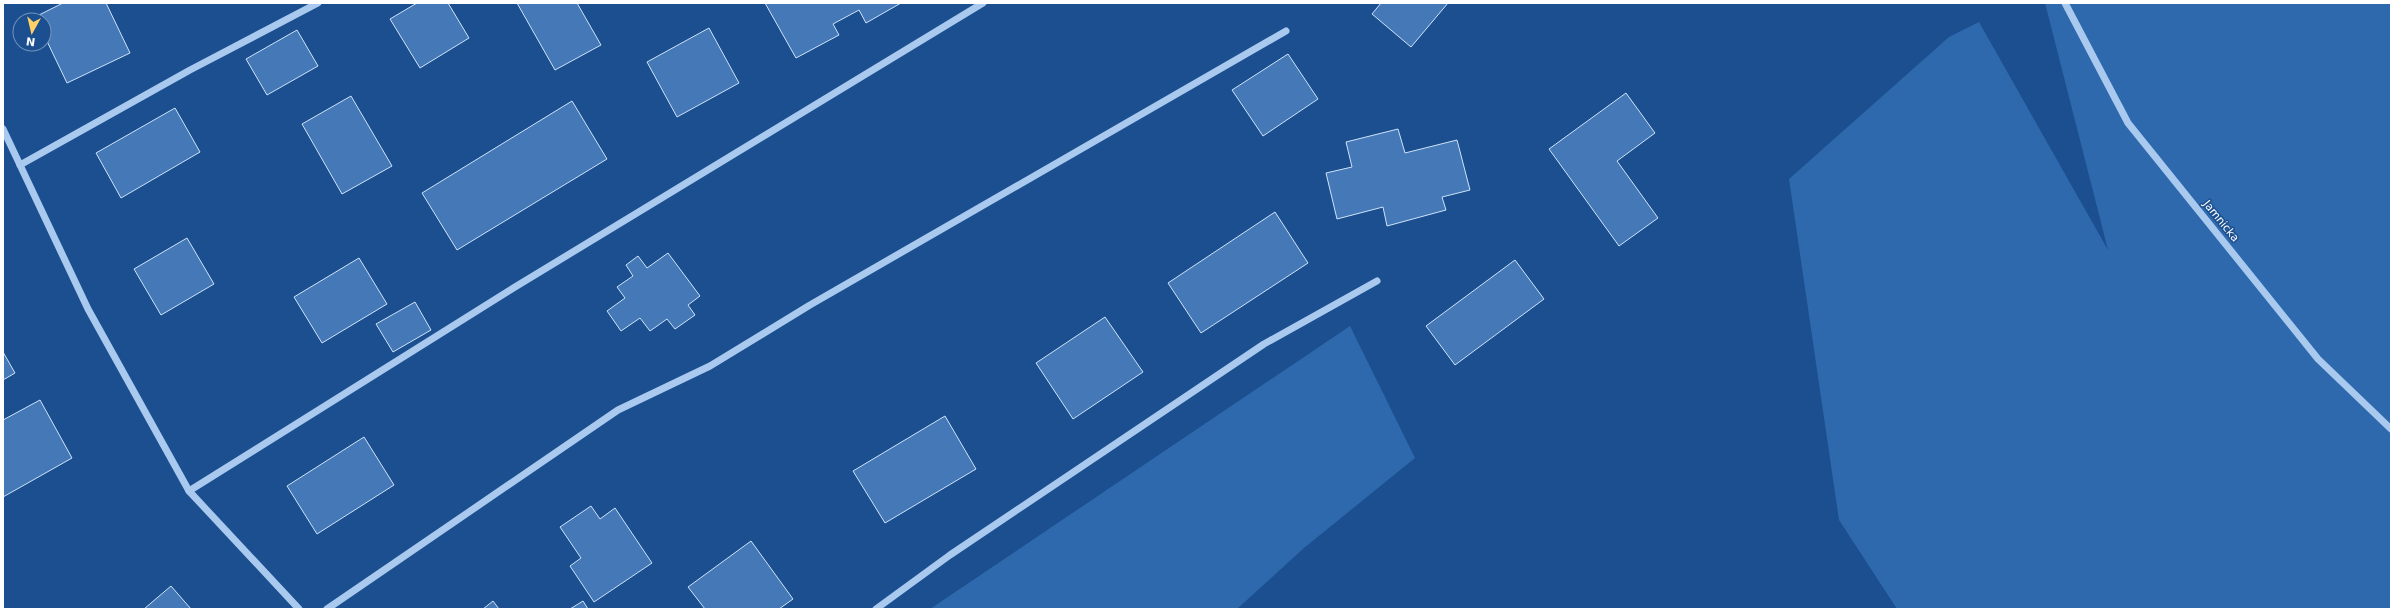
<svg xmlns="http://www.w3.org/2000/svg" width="2394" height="612" viewBox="0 0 2394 612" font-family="'DejaVu Sans',sans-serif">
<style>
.green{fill:#2e69ad}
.building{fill:#4478b7;stroke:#cfe3fa}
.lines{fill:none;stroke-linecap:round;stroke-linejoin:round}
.minor{stroke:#a9c9ee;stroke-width:7}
.labels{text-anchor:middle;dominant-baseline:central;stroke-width:3;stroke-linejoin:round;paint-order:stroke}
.street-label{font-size:11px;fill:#fff;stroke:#1b4f8f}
</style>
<rect width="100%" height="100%" fill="#1b4f8f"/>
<g class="green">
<path d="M2045,3H2391V609H1897L1839,520L1789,179L1949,37L1979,22L2108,250Z"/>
<path d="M1350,326L1415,458L1304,548L1237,609H930Z"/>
</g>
<g class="building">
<path d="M63,3H106L130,53L67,83L44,35V20H37L35,17Z"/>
<path d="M417,3H448L469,38L420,68L390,19Z"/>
<path d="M517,3H577L601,45L555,70Z"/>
<path d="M765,3H901L866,23L859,10L833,24L839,35L796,58Z"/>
<path d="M1381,3H1448L1411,47L1372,14Z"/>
<path d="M709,28L739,83L677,117L647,62Z"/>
<path d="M297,30L318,66L267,95L246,59Z"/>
<path d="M1288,54L1318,99L1263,136L1232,90Z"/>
<path d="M1626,93L1655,133L1617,161L1658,218L1619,246L1549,149Z"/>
<path d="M351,96L392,166L342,194L302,124Z"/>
<path d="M572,101L607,159L457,250L422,193Z"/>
<path d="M175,108L200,152L121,198L96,153Z"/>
<path d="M1398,129L1405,153L1457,140L1470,190L1442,197L1446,210L1387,226L1383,207L1337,219L1326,173L1352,167L1346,142Z"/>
<path d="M1275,212L1308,263L1201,333L1168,283Z"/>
<path d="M187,238L214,284L161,315L134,269Z"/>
<path d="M668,253L700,296L688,305L695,315L675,329L667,319L650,331L640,318L621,331L607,311L625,298L617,287L633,276L626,265L638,256L647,268Z"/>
<path d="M359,258L387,304L322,343L294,297Z"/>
<path d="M1515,260L1544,299L1455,365L1426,326Z"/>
<path d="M415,302L431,330L393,352L376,324Z"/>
<path d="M1105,317L1143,372L1073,419L1036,363Z"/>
<path d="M3,352L15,373L3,380Z"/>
<path d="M40,400L72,458L3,497V420Z"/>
<path d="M945,416L976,469L885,523L853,471Z"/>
<path d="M364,437L394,485L317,534L287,486Z"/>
<path d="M591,506L600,519L615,508L652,563L594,602L570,566L581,558L560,527Z"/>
<path d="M751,541L793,599L779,609H705L688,587Z"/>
<path d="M171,586L191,609H144Z"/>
<path d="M493,601L499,609H483Z"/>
<path d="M583,601L588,609H570Z"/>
</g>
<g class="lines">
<g class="minor">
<path d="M2065,3L2128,123L2318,359L2391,429"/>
<path d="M3,129L88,309L189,491L299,609"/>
<path d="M20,165L190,70L318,3"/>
<path d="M189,491L515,287L983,3"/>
<path d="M327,609L618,410L710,366L810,305L1286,31"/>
<path d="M876,609L950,555L1264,344L1377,281"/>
</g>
</g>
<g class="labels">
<g class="street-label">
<text transform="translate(2221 221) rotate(51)">Jamnicka</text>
</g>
</g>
<rect width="2394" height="612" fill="none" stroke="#ffffff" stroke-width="8"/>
<g transform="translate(32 32) rotate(188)"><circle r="19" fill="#1b4f8f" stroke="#7695bc"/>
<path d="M0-3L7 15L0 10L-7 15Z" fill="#ffd166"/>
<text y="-6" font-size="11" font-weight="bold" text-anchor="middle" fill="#ffffff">N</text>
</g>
</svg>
